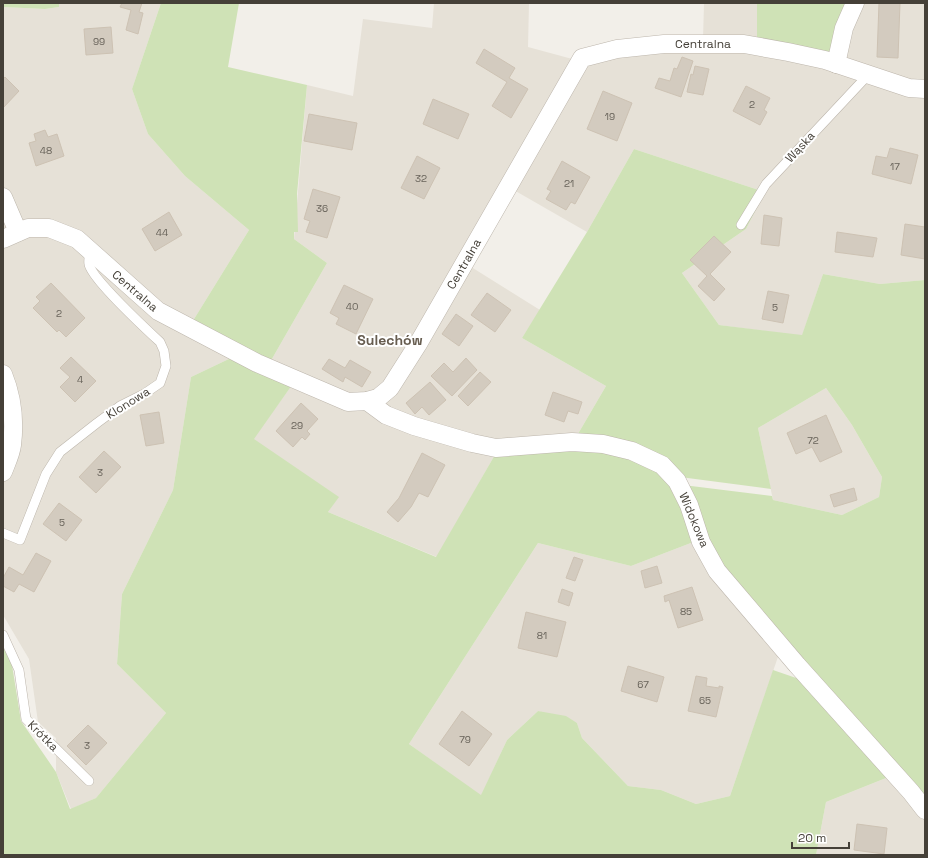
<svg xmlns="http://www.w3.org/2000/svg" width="928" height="858" viewBox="0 0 928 858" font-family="'Space Grotesk',sans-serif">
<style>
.residential{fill:#e6e1d7}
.green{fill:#cfe2b6}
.building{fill:#d3cbbf;stroke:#cdc2b3}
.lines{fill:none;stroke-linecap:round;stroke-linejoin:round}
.service-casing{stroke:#bdb6ac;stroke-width:10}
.minor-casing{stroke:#bdb6ac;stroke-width:19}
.service{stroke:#fff;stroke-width:9}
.minor{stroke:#fff;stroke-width:18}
.labels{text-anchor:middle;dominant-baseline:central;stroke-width:4;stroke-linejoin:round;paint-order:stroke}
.number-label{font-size:10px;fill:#68635a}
.street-label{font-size:12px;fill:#454038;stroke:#fff}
.quarter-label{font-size:14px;font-weight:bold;fill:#675d50;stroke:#fff}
</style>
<rect width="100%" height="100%" fill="#f2efe9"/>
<g class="residential">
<path d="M59,3H161L132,89L148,134L185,176L249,230L191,324L233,357L191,377L173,490L122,594L117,664L166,713L96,798L71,809L56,772V738L38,722L29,659L3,615V7L45,9L59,7Z"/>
<path d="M434,3H529L528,47L576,60L414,343L373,396L348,398L269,364L327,263L294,239L307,85L353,96L363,19L432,28Z"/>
<path d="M704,3H757V43L703,40Z"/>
<path d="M859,3H925V85L841,61Z"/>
<path d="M743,48L925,93V280L880,284L823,274L802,336L719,325L682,273L746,229L765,192L634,149L587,232L512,189L585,62L620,53Z"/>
<path d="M468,265L540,310L522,338L606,386L575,439L499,443L473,439L376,403Z"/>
<path d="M292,385L366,406L496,453L437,557L328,512L338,497L253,439Z"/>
<path d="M826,388L852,425L882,477L879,497L842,515L773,500L758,428Z"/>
<path d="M696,541L780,651L730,796L696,804L661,790L628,786L582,738L577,723L538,711L507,740L481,796L409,744L538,543L631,566Z"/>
<path d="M891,776L922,812L925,820V855H816L826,802Z"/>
</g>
<g class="green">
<path d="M3,3H59V7L45,9L3,7Z"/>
<path d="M161,3H239L228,67L307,85L297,194L298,232H294V239L327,263L269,364L191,324L249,230L185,176L148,134L132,89Z"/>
<path d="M757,3H850L834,58L757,43Z"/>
<path d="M634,149L765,192L746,229L682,273L719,325L802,335L823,274L880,284L925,280V803L723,570L683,485L772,496L773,500L842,515L879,497L882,477L852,425L826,388L758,428L771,489L680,477L575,439L606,386L522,338L587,232Z"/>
<path d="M233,357L292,385L254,439L339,497L328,512L436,557L496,453L565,449L630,455L658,468L673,483L696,541L631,566L538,543L409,744L481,795L507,740L538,711L566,716L577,723L582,738L628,786L661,790L696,804L730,796L773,670L799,679L891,776L826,802L816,855H3V644L12,665L21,721L56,772L70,809L96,798L166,713L117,664L122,594L173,490L191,377Z"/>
</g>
<g class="building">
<path d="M122,3H142L139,12L143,13L138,34L126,30L131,10L120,7Z"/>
<path d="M879,3H900L898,58L877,57Z"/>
<path d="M111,27L113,53L86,55L84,29Z"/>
<path d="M484,49L515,68L509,78L528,89L511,118L492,106L507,82L476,63Z"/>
<path d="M682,57L693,61L681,97L655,88L659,78L670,81L674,68L677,69Z"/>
<path d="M695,66L709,69L703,95L687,92L691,74L693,75Z"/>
<path d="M5,77L19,91L3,108V79Z"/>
<path d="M746,86L770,98L764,110L767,112L760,125L733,111Z"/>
<path d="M603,91L632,103L617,141L587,129Z"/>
<path d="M433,99L469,114L458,139L423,124Z"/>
<path d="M309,114L357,123L352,150L304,141Z"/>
<path d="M45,130L48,137L57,134L64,156L36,166L29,143L36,141L34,134Z"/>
<path d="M890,148L918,155L911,184L872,174L876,156L887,158Z"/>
<path d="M417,156L440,168L424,199L401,188Z"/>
<path d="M562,161L590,177L575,204L571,202L566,210L546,199L551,191L547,189Z"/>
<path d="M313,189L340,197L327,238L306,232L310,221L304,219Z"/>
<path d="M169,212L182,235L155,251L142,229Z"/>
<path d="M764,215L782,218L779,246L761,244Z"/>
<path d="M905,224L925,227V259L901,255Z"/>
<path d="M837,232L877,238L873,257L835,252Z"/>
<path d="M714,236L731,252L710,274L725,289L714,301L698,286L707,276L690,260Z"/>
<path d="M51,283L85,318L66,337L59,330L57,332L33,308L40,301L36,297Z"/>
<path d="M344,285L373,299L356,334L336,324L339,318L330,313Z"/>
<path d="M768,291L789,295L783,323L762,319Z"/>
<path d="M487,293L511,310L495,332L471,315Z"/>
<path d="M456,314L473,326L459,346L442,334Z"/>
<path d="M71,357L96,381L75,402L60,387L70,377L60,368Z"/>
<path d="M466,358L477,370L452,396L431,376L444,363L453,372Z"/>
<path d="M329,359L345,368L350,360L371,372L362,387L345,377L343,382L322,369Z"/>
<path d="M480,372L491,382L468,406L458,396Z"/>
<path d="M430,382L446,400L429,415L422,407L415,414L406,403Z"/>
<path d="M553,392L582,402L578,414L568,411L564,422L545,415Z"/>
<path d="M301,403L318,419L307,431L310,434L305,440L302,437L293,447L276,431Z"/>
<path d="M159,412L164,443L146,446L140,415Z"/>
<path d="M826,415L842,452L820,462L812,447L796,454L787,433Z"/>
<path d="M104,451L121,467L96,493L79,477Z"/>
<path d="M422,453L445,465L428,497L419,493L411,507L398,522L387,512L399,498Z"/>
<path d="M854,488L857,500L834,507L830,495Z"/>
<path d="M59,503L82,520L66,541L43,524Z"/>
<path d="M36,553L51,561L34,592L19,584L14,592L3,586V578L9,567L23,575Z"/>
<path d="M574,557L583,560L575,581L566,578Z"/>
<path d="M657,566L662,583L645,588L641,571Z"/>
<path d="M692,587L703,620L678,628L669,600L665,602L664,596Z"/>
<path d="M562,589L573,593L569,606L558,602Z"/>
<path d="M526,612L566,622L557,657L518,648Z"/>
<path d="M628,666L664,677L657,702L621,691Z"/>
<path d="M696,676L707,678L706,686L719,688V686L723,687L716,717L688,711Z"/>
<path d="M462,711L492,734L469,766L439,744Z"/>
<path d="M88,725L107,743L86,765L67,746Z"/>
<path d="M857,824L887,828L884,854L854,850Z"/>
</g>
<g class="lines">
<g class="service-casing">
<g id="service">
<path d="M741,225L766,184L868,75"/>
<path d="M3,533L20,540L46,474L60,452L97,423L120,406L144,394L160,383L166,366L164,351L160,342C147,330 91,278 89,264C88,260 90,255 90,251"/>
<path d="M3,635L19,670L26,719L89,781"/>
</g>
</g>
<g class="minor-casing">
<g id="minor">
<path d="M836,64L844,28L855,3"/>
<path d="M3,197L18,232"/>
<path d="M3,239L28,228H49L77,239L158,311L257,363L348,402L367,401L378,398L390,388L418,344L582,58L617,49L664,44H744L788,52L825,60L909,88L925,89"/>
<path d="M3,374C12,396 15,421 12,445C11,454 6,464 3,472"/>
<path d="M367,401L386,415L414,426L472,443L496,448L572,442L603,444L632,451L662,465L677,481L689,505L701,542L717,571L797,665L911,792L925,810"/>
</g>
</g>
<use href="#service" class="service"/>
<use href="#minor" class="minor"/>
</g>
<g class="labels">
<g class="number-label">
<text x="99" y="41">99</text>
<text x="752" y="104">2</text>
<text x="610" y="116">19</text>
<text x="46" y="150">48</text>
<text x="895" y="166">17</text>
<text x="421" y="178">32</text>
<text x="569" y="183">21</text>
<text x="322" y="208">36</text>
<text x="162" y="232">44</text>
<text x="352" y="306">40</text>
<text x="775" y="307">5</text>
<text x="59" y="313">2</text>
<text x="80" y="379">4</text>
<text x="297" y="425">29</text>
<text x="813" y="440">72</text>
<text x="100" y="472">3</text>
<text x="62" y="522">5</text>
<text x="686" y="611">85</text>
<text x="542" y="635">81</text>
<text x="643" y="684">67</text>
<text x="705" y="700">65</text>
<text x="465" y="739">79</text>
<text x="87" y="745">3</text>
</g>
<g class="street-label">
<text x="703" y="44">Centralna</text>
<text transform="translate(800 147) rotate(-47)">Wąska</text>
<text transform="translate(464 264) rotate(-60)">Centralna</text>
<text transform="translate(135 291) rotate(41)">Centralna</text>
<text transform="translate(128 403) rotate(-32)">Klonowa</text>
<text transform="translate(694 520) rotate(67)">Widokowa</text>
<text transform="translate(43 736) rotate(45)">Krótka</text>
</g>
<g class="quarter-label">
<text x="390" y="340">Sulechów</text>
</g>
</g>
<rect width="928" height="858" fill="none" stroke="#454038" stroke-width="8"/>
<path d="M792 842v6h57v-6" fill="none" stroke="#454038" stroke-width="2"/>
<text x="798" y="842" font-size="12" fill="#454038" stroke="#ffffff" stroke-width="3" paint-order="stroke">20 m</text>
</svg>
